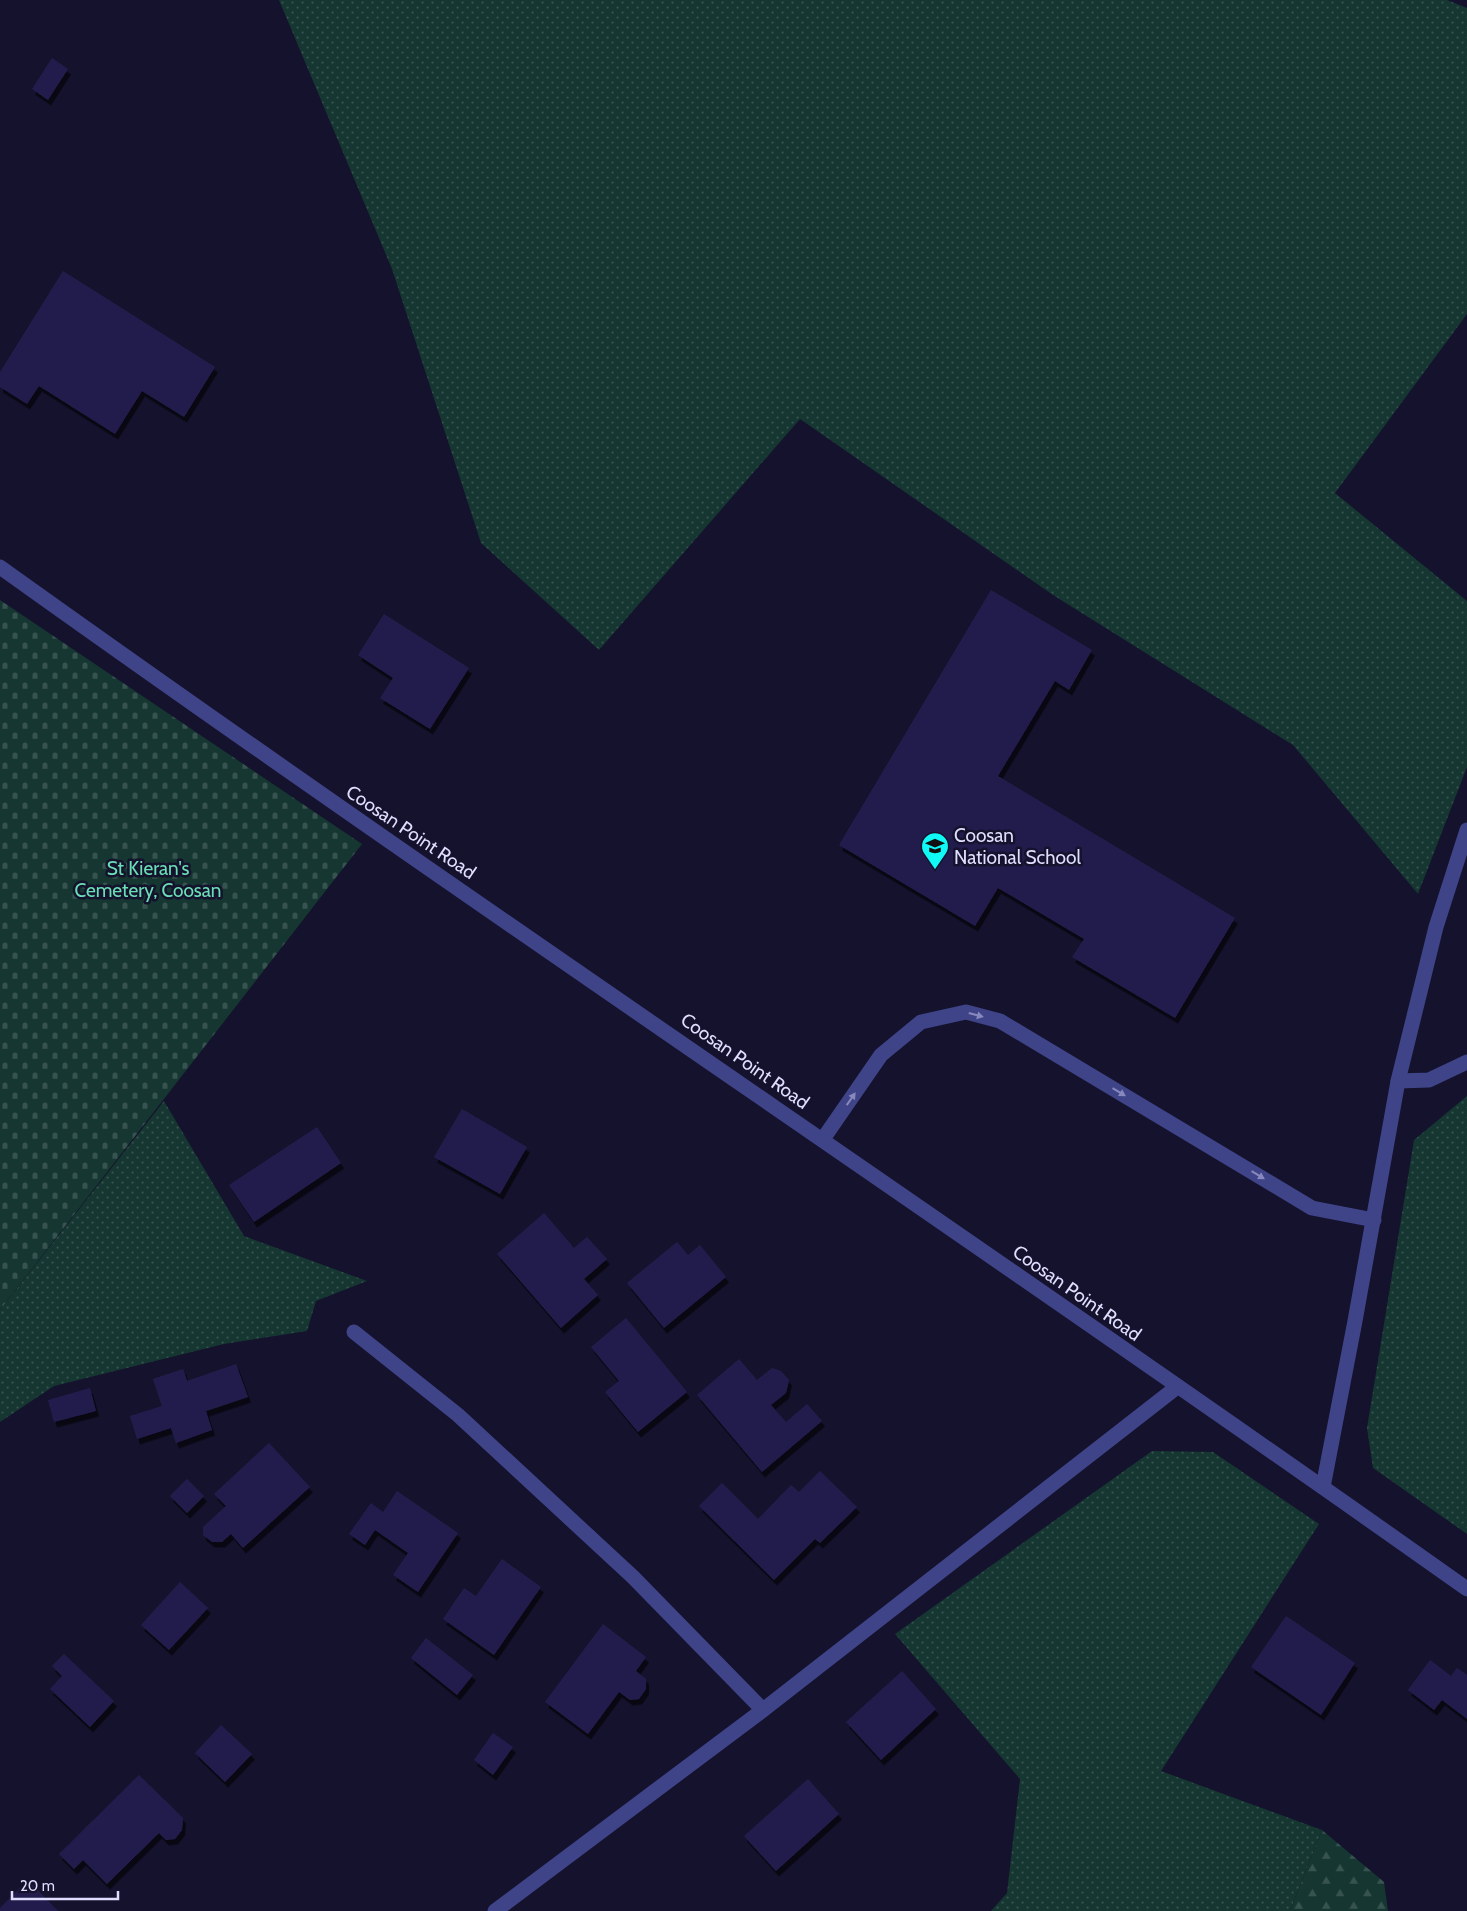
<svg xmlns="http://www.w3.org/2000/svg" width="1467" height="1911" viewBox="0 0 1467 1911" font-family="Cabin,sans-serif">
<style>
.grass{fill:url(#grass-dots)}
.forest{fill:url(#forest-firs)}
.cemetery{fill:url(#cemetery-stones)}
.building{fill:#231f4d;filter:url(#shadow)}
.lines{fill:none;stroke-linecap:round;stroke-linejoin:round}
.minor{stroke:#3f4489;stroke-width:15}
.oneway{fill:#8789be}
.labels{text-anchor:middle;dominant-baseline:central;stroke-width:5;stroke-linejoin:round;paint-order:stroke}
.street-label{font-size:19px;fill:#dfdefe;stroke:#14122c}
.poi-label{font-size:19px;fill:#dfdefe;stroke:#14122c;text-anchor:start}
.park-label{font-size:19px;fill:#6adeb5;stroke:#14122c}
</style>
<defs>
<pattern id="grass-dots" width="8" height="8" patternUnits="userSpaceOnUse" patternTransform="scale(1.25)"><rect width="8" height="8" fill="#153631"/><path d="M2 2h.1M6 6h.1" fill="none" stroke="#375350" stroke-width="1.8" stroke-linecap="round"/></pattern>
<pattern id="forest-firs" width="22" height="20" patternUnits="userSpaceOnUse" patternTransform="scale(1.25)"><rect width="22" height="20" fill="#153631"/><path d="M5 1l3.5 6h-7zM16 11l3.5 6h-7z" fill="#375350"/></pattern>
<pattern id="cemetery-stones" width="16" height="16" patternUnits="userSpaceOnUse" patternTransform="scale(1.25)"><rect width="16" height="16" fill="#153631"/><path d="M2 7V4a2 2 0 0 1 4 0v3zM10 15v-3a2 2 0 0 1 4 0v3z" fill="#375350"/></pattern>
<filter id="shadow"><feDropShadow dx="3" dy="5.5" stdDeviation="0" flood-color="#0009"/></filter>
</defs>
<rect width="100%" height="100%" fill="#14122c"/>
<g class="grass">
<path d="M279,0H1447L1467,8V314L1335,493L1467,601V767L1418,894L1293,745L1053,595L800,419L599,650L481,543L392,269Z"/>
<path d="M1467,1096V1534L1373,1468L1367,1428L1414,1140Z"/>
<path d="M164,1101L244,1236L367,1281L316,1301L307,1331L224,1344L54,1386L0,1422V1310Z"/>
<path d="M1152,1451L1213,1452L1319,1524L1161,1771L1322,1830L1290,1911H991L1007,1893L1020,1779L895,1634Z"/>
</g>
<path class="forest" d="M1322,1830L1384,1882L1388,1911H1290Z"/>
<path class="cemetery" d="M0,600L362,844L0,1310Z"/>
<g class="building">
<path d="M52,58L68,69L48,100L32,89Z"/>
<path d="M63,271L215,367L184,417L142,391L115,434L39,386L27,404L0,387V372Z"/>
<path d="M991,590L1092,650L1069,690L1055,681L998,776L1235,918L1175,1018L1072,957L1084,939L998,888L975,926L839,845Z"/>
<path d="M384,614L469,668L430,729L380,698L393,678L358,655Z"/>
<path d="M462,1109L527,1147L500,1194L434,1157Z"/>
<path d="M317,1127L341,1163L254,1222L229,1185Z"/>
<path d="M544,1213L574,1248L587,1237L607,1259L584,1279L598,1295L561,1328L497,1254Z"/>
<path d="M677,1242L688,1255L700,1245L726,1277L664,1328L627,1283Z"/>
<path d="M626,1318L687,1392L638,1432L605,1392L619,1381L591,1347Z"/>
<path d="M739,1359L757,1380L772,1368L781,1371L789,1380L786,1393L771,1405L786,1422L807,1404L822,1421L762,1472L697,1395Z"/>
<path d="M236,1364L248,1397L206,1411L212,1430L176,1443L171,1428L137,1439L130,1416L162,1406L153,1379L183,1369L187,1381Z"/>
<path d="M90,1388L96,1411L54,1422L48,1400Z"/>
<path d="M269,1443L310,1487L243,1548L231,1534L222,1542H212L203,1535V1527L226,1506L214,1494Z"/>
<path d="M820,1471L857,1507L820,1543L815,1539L774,1580L699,1506L722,1483L758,1519L791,1485L799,1492Z"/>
<path d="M187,1479L204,1496L187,1513L170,1496Z"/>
<path d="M397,1491L458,1533L418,1592L393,1575L408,1553L375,1530L365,1545L349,1534L371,1503L383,1512Z"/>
<path d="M502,1559L541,1587L494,1655L443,1619L464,1588L476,1596Z"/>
<path d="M180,1582L208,1608L169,1650L141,1625Z"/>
<path d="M1286,1616L1355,1663L1321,1715L1251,1667Z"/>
<path d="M603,1624L646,1657L636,1671L646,1679V1689L639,1699L630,1700L619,1692L588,1734L545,1702Z"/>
<path d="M426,1638L473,1675L457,1695L411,1658Z"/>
<path d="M64,1654L114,1701L90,1727L50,1689L62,1676L52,1666Z"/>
<path d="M1430,1660L1451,1676L1457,1668L1467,1675V1719L1442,1700L1434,1710L1408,1690Z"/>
<path d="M902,1671L936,1709L881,1760L846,1722Z"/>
<path d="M221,1725L252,1754L225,1782L195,1753Z"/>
<path d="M493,1733L513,1747L493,1775L474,1760Z"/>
<path d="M139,1775L183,1818L182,1830L175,1839L166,1840L159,1833L107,1884L83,1860L74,1869L59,1854Z"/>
<path d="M808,1779L839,1814L776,1871L744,1836Z"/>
<path d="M28,1880L58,1911H0V1908Z"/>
</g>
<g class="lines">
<g class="minor">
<path d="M0,567C485,914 981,1244 1467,1589"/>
<path d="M1398,1081L1429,1080L1467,1062"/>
<path d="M823,1139L881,1055L921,1022L966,1012L1000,1021L1312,1208L1374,1220"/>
<path d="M354,1332L458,1415L633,1577L763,1710"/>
<path d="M1323,1487L1355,1321L1398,1081L1436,927L1467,830"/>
<path d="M495,1911L763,1710L1177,1387"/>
</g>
</g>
<defs><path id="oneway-solid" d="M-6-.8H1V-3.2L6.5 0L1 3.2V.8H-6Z" transform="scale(1.25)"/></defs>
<g class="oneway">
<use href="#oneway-solid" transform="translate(976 1015) rotate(15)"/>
<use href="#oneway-solid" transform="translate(1119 1092) rotate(31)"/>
<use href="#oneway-solid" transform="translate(851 1099) rotate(-55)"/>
<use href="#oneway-solid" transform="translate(1258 1175) rotate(31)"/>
</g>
<defs>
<g id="school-pin" transform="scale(1.4375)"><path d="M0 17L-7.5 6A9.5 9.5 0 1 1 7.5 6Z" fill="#10f9f7" stroke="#14122c"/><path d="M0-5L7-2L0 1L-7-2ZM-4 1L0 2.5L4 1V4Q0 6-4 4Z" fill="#111"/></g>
</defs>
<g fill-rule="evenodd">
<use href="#school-pin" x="935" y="846"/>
</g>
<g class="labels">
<g class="street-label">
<text transform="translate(411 832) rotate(34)">Coosan Point Road</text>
<text transform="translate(745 1061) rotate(35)">Coosan Point Road</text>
<text transform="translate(1077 1293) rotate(35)">Coosan Point Road</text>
</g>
<g class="poi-label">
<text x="954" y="835">Coosan<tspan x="954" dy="22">National School</tspan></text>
</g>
<g class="park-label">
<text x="148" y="868">St Kieran's<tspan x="148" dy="22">Cemetery, Coosan</tspan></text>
</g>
</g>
<path d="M12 1891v8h106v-8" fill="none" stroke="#dfdefe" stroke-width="2.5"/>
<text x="20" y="1891" font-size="15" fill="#dfdefe" stroke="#14122c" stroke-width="4" paint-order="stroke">20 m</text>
</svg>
